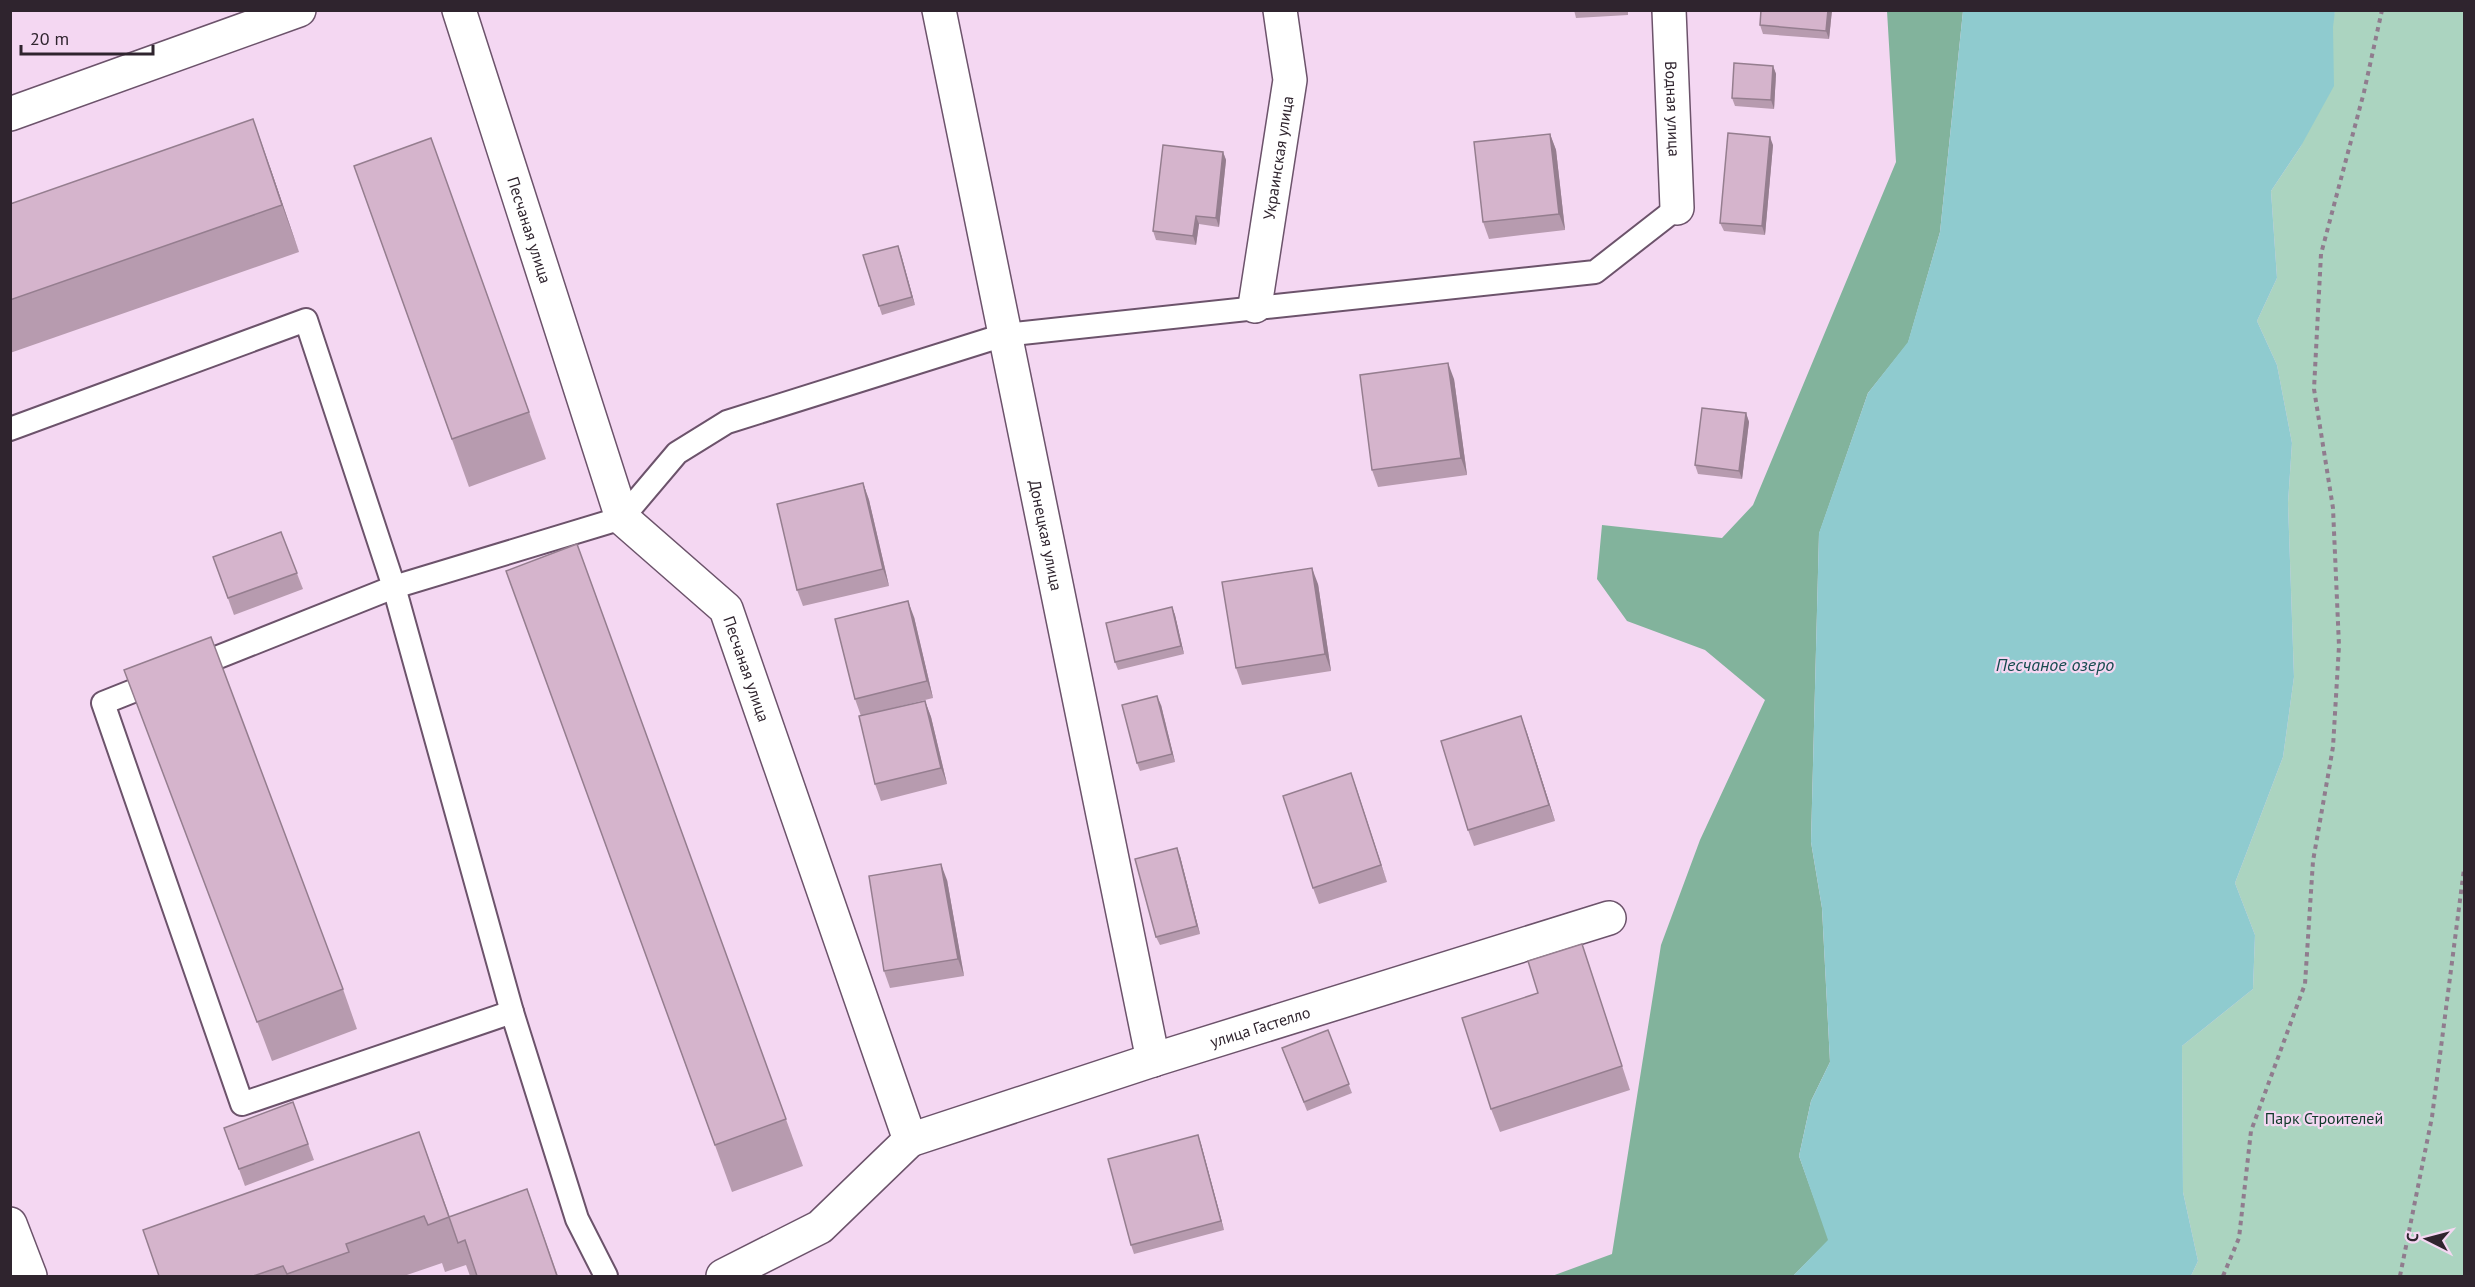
<svg xmlns="http://www.w3.org/2000/svg" width="2475" height="1287" viewBox="0 0 2475 1287" font-family="'PT Sans',sans-serif">
<style>
.green{fill:#abd4c0}
.forest{fill:#82b39c}
.water{fill:#8fcbcf}
.lines{fill:none;stroke-linecap:round;stroke-linejoin:round}
.service-casing{stroke:#6c536b;stroke-width:26}
.minor-casing{stroke:#6c536b;stroke-width:36}
.path{stroke:#907c8e;stroke-width:4;stroke-dasharray:4.5 4.5;stroke-linecap:butt}
.service{stroke:#fff;stroke-width:22}
.minor{stroke:#fff;stroke-width:33}
.wall{fill:#b79baf}
.shaded-wall{fill:#957e8f}
.building{fill:#d5b4cc;stroke:#957e8f;stroke-width:1.5}
.labels{text-anchor:middle;dominant-baseline:central;stroke-width:4.5;stroke-linejoin:round;paint-order:stroke}
.street-label{font-size:16px;fill:#2f242e;stroke:#f4d7f2}
.park-label{font-size:16px;fill:#103a2a;stroke:#f4d7f2}
.water-label{font-size:18px;font-style:italic;fill:#164b4f;stroke:#f4d7f2}
</style>
<rect width="100%" height="100%" fill="#f4d7f2"/>
<path class="green" d="M2335,11H2464V1276H2191L2198,1261L2183,1192L2182,1046L2253,989L2255,935L2235,883L2283,757L2294,677L2288,503L2292,443L2277,365L2257,321L2277,278L2271,191L2301,146Z"/>
<path class="forest" d="M1887,11H1963L1940,232L1908,343L1868,393L1819,534L1811,842L1822,908L1830,1062L1811,1101L1799,1156L1829,1240L1793,1276H1552L1612,1254L1661,945L1700,840L1765,700L1705,650L1627,621L1597,579L1602,525L1722,538L1753,505L1896,162Z"/>
<path class="water" d="M1963,11H2335L2333,27L2334,86L2301,146L2271,191L2277,278L2257,321L2277,365L2292,443L2288,503L2294,677L2283,757L2235,883L2255,935L2253,989L2182,1046L2183,1192L2198,1261L2191,1276H1793L1828,1240L1799,1156L1811,1101L1830,1062L1822,908L1811,842L1819,533L1868,393L1908,342L1940,232Z"/>
<g class="lines">
<g class="service-casing">
<g id="service">
<path d="M10,429L306,320L394,587L512,1012L577,1219L606,1276"/>
<path d="M512,1012L242,1104L103,703L394,587L622,518L677,453L727,422L1004,335L1595,272L1677,208"/>
</g>
</g>
<g class="minor-casing">
<g id="minor">
<path id="s1" d="M459,10L622,518L726,609L910,1140L820,1227L723,1276"/>
<path id="s2" d="M939,10L1153,1060"/>
<path id="s3" d="M1669,10L1677,208"/>
<path d="M10,114L299,10"/>
<path id="s4" d="M1255,306L1290,80L1280,10"/>
<path id="s5" d="M910,1140L1153,1060L1609,918"/>
<path d="M10,1224L30,1276"/>
</g>
</g>
<g class="path">
<path d="M2223,1276L2239,1238L2251,1131L2305,984L2313,861L2333,747L2339,646L2333,508L2314,389L2321,254L2364,92L2382,10"/>
<path d="M2400,1276L2432,1117L2464,869"/>
</g>
<use href="#service" class="service"/>
<use href="#minor" class="minor"/>
</g>
<g class="wall">
<path d="M1574,10H1628V15L1576,18Z"/>
<path d="M1761,10H1832L1829,39L1763,34L1760,25Z"/>
<path d="M1773,66L1776,74L1774,109L1735,106L1732,98Z"/>
<path d="M1550,134L1556,150L1565,230L1489,239L1483,222Z"/>
<path d="M431,138L546,459L469,487L354,166Z"/>
<path d="M1773,145L1765,235L1724,231L1720,223Z"/>
<path d="M1223,152L1226,160L1219,227L1199,224L1196,245L1156,240L1153,231Z"/>
<path d="M270,167L299,252L10,353V204Z"/>
<path d="M898,246L915,305L882,315L879,306Z"/>
<path d="M1454,379L1467,475L1378,487L1372,470Z"/>
<path d="M1746,413L1749,422L1742,479L1698,474L1695,465Z"/>
<path d="M863,483L869,500L889,586L803,606L797,590Z"/>
<path d="M281,532L303,589L234,615L213,557Z"/>
<path d="M577,544L803,1166L732,1192L506,571Z"/>
<path d="M1318,584L1331,671L1242,685L1236,668Z"/>
<path d="M1172,607L1175,615L1184,654L1118,670L1115,662Z"/>
<path d="M914,617L933,698L861,716L925,701L931,717L947,784L881,801L875,784L861,716L855,699Z"/>
<path d="M124,670L343,989L357,1029L272,1061Z"/>
<path d="M1161,705L1175,762L1140,771L1137,763Z"/>
<path d="M1527,733L1555,821L1474,846L1468,830Z"/>
<path d="M1351,774L1387,882L1319,904L1313,888Z"/>
<path d="M1180,856L1200,934L1160,945L1156,937Z"/>
<path d="M947,880L964,976L890,988L884,971Z"/>
<path d="M1582,944L1630,1090L1500,1132L1491,1109L1538,993Z"/>
<path d="M1328,1030L1352,1093L1307,1111L1282,1048Z"/>
<path d="M293,1102L314,1160L245,1186L224,1128Z"/>
<path d="M419,1132L450,1217L527,1189L558,1276H470L466,1265L445,1272L442,1263L404,1276H159Z"/>
<path d="M1198,1135L1201,1144L1224,1230L1134,1254L1131,1245Z"/>
</g>
<g class="shaded-wall">
<path d="M1828,10H1832L1829,39L1826,31Z"/>
<path d="M1773,66L1776,74L1774,109L1771,100Z"/>
<path d="M253,119L270,167L299,252L282,205Z"/>
<path d="M1550,134L1556,150L1565,230L1559,214Z"/>
<path d="M1770,137L1773,145L1765,235L1762,226Z"/>
<path d="M1223,152L1226,160L1219,227L1216,218Z"/>
<path d="M1196,216L1199,224L1196,245L1193,236Z"/>
<path d="M898,246L901,254L915,305L912,297Z"/>
<path d="M1448,363L1454,379L1467,475L1461,458Z"/>
<path d="M1746,413L1749,422L1742,479L1739,471Z"/>
<path d="M863,483L869,500L889,586L883,569Z"/>
<path d="M1312,568L1318,584L1331,671L1325,654Z"/>
<path d="M908,601L914,617L933,698L927,681Z"/>
<path d="M1172,607L1175,615L1184,654L1181,646Z"/>
<path d="M1157,696L1161,705L1175,762L1172,754Z"/>
<path d="M925,701L931,717L947,784L941,768Z"/>
<path d="M1521,716L1527,733L1555,821L1549,805Z"/>
<path d="M1351,773L1357,790L1387,882L1381,865Z"/>
<path d="M1177,848L1180,856L1200,934L1197,926Z"/>
<path d="M941,864L947,880L964,976L958,959Z"/>
<path d="M1198,1135L1201,1144L1224,1230L1221,1221Z"/>
</g>
<g class="building">
<path d="M1761,10H1828L1826,31L1760,25Z"/>
<path d="M1734,63L1773,66L1771,100L1732,98Z"/>
<path d="M253,119L282,205L10,300V204Z"/>
<path d="M1728,133L1770,137L1762,226L1720,223Z"/>
<path d="M1550,134L1559,214L1483,222L1474,142Z"/>
<path d="M431,138L529,412L452,439L354,166Z"/>
<path d="M1163,145L1223,152L1216,218L1196,216L1193,236L1153,231Z"/>
<path d="M898,246L912,297L879,306L863,255Z"/>
<path d="M1448,363L1461,458L1372,470L1360,375Z"/>
<path d="M1702,408L1746,413L1739,471L1695,465Z"/>
<path d="M863,483L883,569L797,590L777,504Z"/>
<path d="M281,532L297,573L228,598L213,557Z"/>
<path d="M577,544L786,1119L715,1145L506,571Z"/>
<path d="M1312,568L1325,654L1236,668L1222,582Z"/>
<path d="M908,601L927,681L855,699L835,619Z"/>
<path d="M1172,607L1181,646L1115,662L1106,623Z"/>
<path d="M211,637L343,989L257,1022L124,670Z"/>
<path d="M1157,696L1172,754L1137,763L1122,705Z"/>
<path d="M925,701L941,768L875,784L859,716Z"/>
<path d="M1521,716L1549,805L1468,830L1441,741Z"/>
<path d="M1351,773L1381,865L1313,888L1283,796Z"/>
<path d="M1177,848L1197,926L1156,937L1135,859Z"/>
<path d="M941,864L958,959L884,971L869,876Z"/>
<path d="M1582,944L1622,1066L1491,1109L1462,1018L1538,993L1528,961Z"/>
<path d="M1328,1030L1349,1084L1304,1102L1282,1048Z"/>
<path d="M293,1102L308,1144L239,1169L224,1128Z"/>
<path d="M419,1132L449,1217L527,1189L557,1276H477L465,1240L458,1243L449,1217L428,1225L424,1216L346,1244L349,1252L287,1274L283,1266L253,1276H159L143,1230Z"/>
<path d="M1198,1135L1221,1221L1131,1245L1108,1159Z"/>
</g>
<g class="labels">
<g class="street-label">
<text stroke="none"><textPath href="#s3" startOffset="99">Водная улица</textPath></text>
<text stroke="none"><textPath href="#s4" startOffset="150">Украинская улица</textPath></text>
<text stroke="none"><textPath href="#s1" startOffset="231">Песчаная улица</textPath></text>
<text stroke="none"><textPath href="#s2" startOffset="536">Донецкая улица</textPath></text>
<text stroke="none"><textPath href="#s1" startOffset="735">Песчаная улица</textPath></text>
<text stroke="none"><textPath href="#s5" startOffset="368">улица Гастелло</textPath></text>
</g>
<g class="park-label">
<text x="2324" y="1118">Парк Строителей</text>
</g>
<g class="water-label">
<text x="2055" y="664">Песчаное озеро</text>
</g>
</g>
<rect width="2475" height="1287" fill="none" stroke="#2f242e" stroke-width="24"/>
<g transform="translate(2427 1239) rotate(276)" stroke="#f4d7f2" stroke-width="4.5" paint-order="stroke">
<path d="M0-4.5L10 22L0 15L-10 22Z" fill="#2f242e"/>
<text y="-9" font-size="16" font-weight="bold" text-anchor="middle" fill="#2f242e">С</text>
</g>
<path d="M21 45v9h132v-9" fill="none" stroke="#2f242e" stroke-width="3"/>
<text x="30" y="45" font-size="18" fill="#2f242e" stroke="#f4d7f2" stroke-width="4.5" paint-order="stroke">20 m</text>
</svg>
